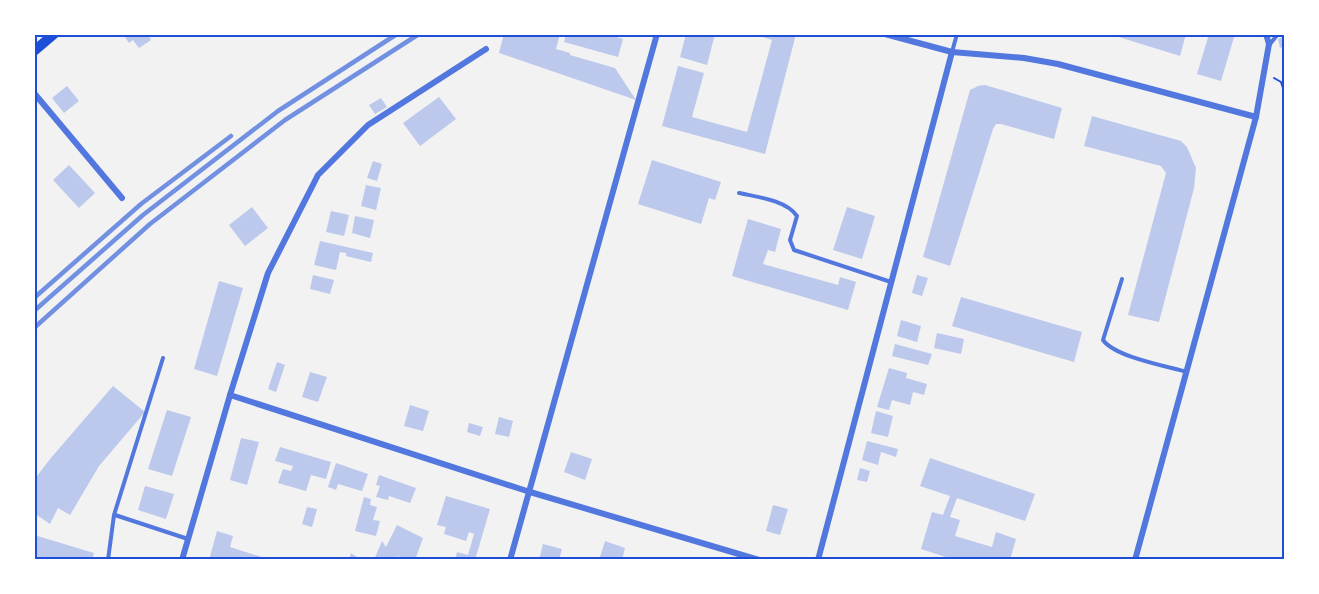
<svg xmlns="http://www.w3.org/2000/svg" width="1319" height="594" viewBox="0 0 1319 594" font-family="'Open Sans',sans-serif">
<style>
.building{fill:#bdc9ec}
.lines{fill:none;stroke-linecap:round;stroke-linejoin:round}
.path{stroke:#1d4ed8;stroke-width:2}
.service{stroke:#5277de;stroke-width:4}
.minor{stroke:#5277de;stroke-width:6}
.secondary{stroke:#1d4ed8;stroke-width:10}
.rail{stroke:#7290e2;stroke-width:4.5}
.neatline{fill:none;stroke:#1d4ed8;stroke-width:2}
</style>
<rect width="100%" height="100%" fill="#f2f2f2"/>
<g class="building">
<path d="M123,34H148L151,40L139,48L133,40L129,43Z"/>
<path d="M504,34H560L556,49L570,53V55L615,68L636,100L499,53Z"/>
<path d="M566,34H608L623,39L618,57L564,42Z"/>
<path d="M686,34H715L707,65L680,57Z"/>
<path d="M753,34H796L765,154L662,126L678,66L704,73L692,117L747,132L772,40Z"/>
<path d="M1109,34H1186L1180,56Z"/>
<path d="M1209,34H1235L1221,81L1197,74Z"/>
<path d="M1284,37V46L1280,48L1278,39Z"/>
<path d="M985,85L1062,108L1054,139L1001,124H996L993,129L950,266L923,257L970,90L978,86Z"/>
<path d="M67,86L79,101L64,113L52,98Z"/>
<path d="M439,97L456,119L420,146L403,123Z"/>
<path d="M381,98L387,107L375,114L369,105Z"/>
<path d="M1092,116L1181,141L1187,147L1196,168L1194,188L1159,322L1128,315L1166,173L1161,166L1084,146Z"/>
<path d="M652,160L721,182L715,200L709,198L701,224L638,204Z"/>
<path d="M373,161L382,164L377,181L367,178Z"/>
<path d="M69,165L95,193L79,208L53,180Z"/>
<path d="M366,185L381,188L376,210L361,206Z"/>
<path d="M252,207L268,228L245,246L229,225Z"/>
<path d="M847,207L875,216L862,259L833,250Z"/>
<path d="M331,211L349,215L344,236L326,232Z"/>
<path d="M355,216L374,220L370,238L352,233Z"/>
<path d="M748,219L781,229L775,252L768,250L763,264L838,285L840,277L856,282L848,310L732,276Z"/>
<path d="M320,241L373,253L371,262L346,256V253L340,252L336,270L314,265Z"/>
<path d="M313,275L334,280L330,294L310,289Z"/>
<path d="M917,275L928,278L922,296L912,293Z"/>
<path d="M219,281L243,288L217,376L194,369Z"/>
<path d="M961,297L1082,332L1074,362L952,326Z"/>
<path d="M901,320L921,326L917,342L897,336Z"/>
<path d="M937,333L964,339L961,354L934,348Z"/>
<path d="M895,344L932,354L928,365L892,356Z"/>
<path d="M277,362L285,365L276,392L268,389Z"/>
<path d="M889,368L907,373L906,378L927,384L924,395L913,392L910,405L892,400L889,410L877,407Z"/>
<path d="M310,372L327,377L318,402L302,397Z"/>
<path d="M113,386L145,412L99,466L70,515L58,508L50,524L34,513V480L50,459Z"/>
<path d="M410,405L429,411L423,431L404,426Z"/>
<path d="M167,410L191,417L172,476L148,469Z"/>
<path d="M876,411L893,416L888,437L871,433Z"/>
<path d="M499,417L513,421L509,437L495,434Z"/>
<path d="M469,423L483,427L480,436L467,432Z"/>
<path d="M241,438L259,442L247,485L230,480Z"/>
<path d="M867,441L898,449L896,457L881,452L878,465L862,460Z"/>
<path d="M280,447L331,462L326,479L311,475L306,491L278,483L283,469L291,471L293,466L275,461Z"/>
<path d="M571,452L592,459L585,480L564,472Z"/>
<path d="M930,458L1035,494L1025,521L957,498L950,517L960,520L955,536L992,547L996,532L1016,539L1010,560H955L921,549L932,512L943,515L950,496L920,486Z"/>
<path d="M336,463L368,474L362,491L338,484L336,490L328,487Z"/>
<path d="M860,468L870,471L867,482L857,480Z"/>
<path d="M379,475L416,488L410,503L389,496L388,500L376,497L380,486L376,485Z"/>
<path d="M145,486L174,494L166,519L138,510Z"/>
<path d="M446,496L490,509L475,560H455L457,552L468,555L474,534L469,532L466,541L444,534L446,527L437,525Z"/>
<path d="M364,497L371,499L370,505L377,507L373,520L380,521L376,536L355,531Z"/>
<path d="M773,505L788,509L780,535L766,531Z"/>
<path d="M307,507L317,509L312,527L302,524Z"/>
<path d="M397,525L423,538L415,560H405L398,556L397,560H374L382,541L386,547Z"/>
<path d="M217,531L233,536L230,547L271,560H209Z"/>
<path d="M34,535L94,553L92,560H34Z"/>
<path d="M605,541L625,548L622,560H599Z"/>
<path d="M543,544L562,549L559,560H539Z"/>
<path d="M351,553L361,560H349Z"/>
</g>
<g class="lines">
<path class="path" d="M1274,78L1281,82L1284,91"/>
<g class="service">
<path d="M1270,44L1278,34"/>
<path d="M952,52L957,34"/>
<path d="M739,193C757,197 786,200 797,216L790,240L794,250L891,282"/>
<path d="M1122,279L1103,340C1115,357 1166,366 1187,372"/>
<path d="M115,515L188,539"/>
<path d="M108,560L114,515L163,358"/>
</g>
<g class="minor">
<path d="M885,34L952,52L1024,58L1058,64L1256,117"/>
<path d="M34,93L122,198"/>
<path d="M230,395L530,492L759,560"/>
<path d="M182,560L230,395L268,273L318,175L368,125L486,49"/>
<path d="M510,560L657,34"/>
<path d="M818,560L952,52"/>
<path d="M1135,560L1256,117L1269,44L1266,34"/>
</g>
<path class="secondary" d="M34,51L54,34"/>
<g class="rail">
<path d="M34,298L141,204L231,136"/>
<path d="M34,311L143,215L278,111L397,34"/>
<path d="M34,328L150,224L285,120L419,34"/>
</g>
</g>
<rect width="1319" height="594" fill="none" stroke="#ffffff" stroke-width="72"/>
<rect x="36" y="36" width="1247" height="522" class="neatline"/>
</svg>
